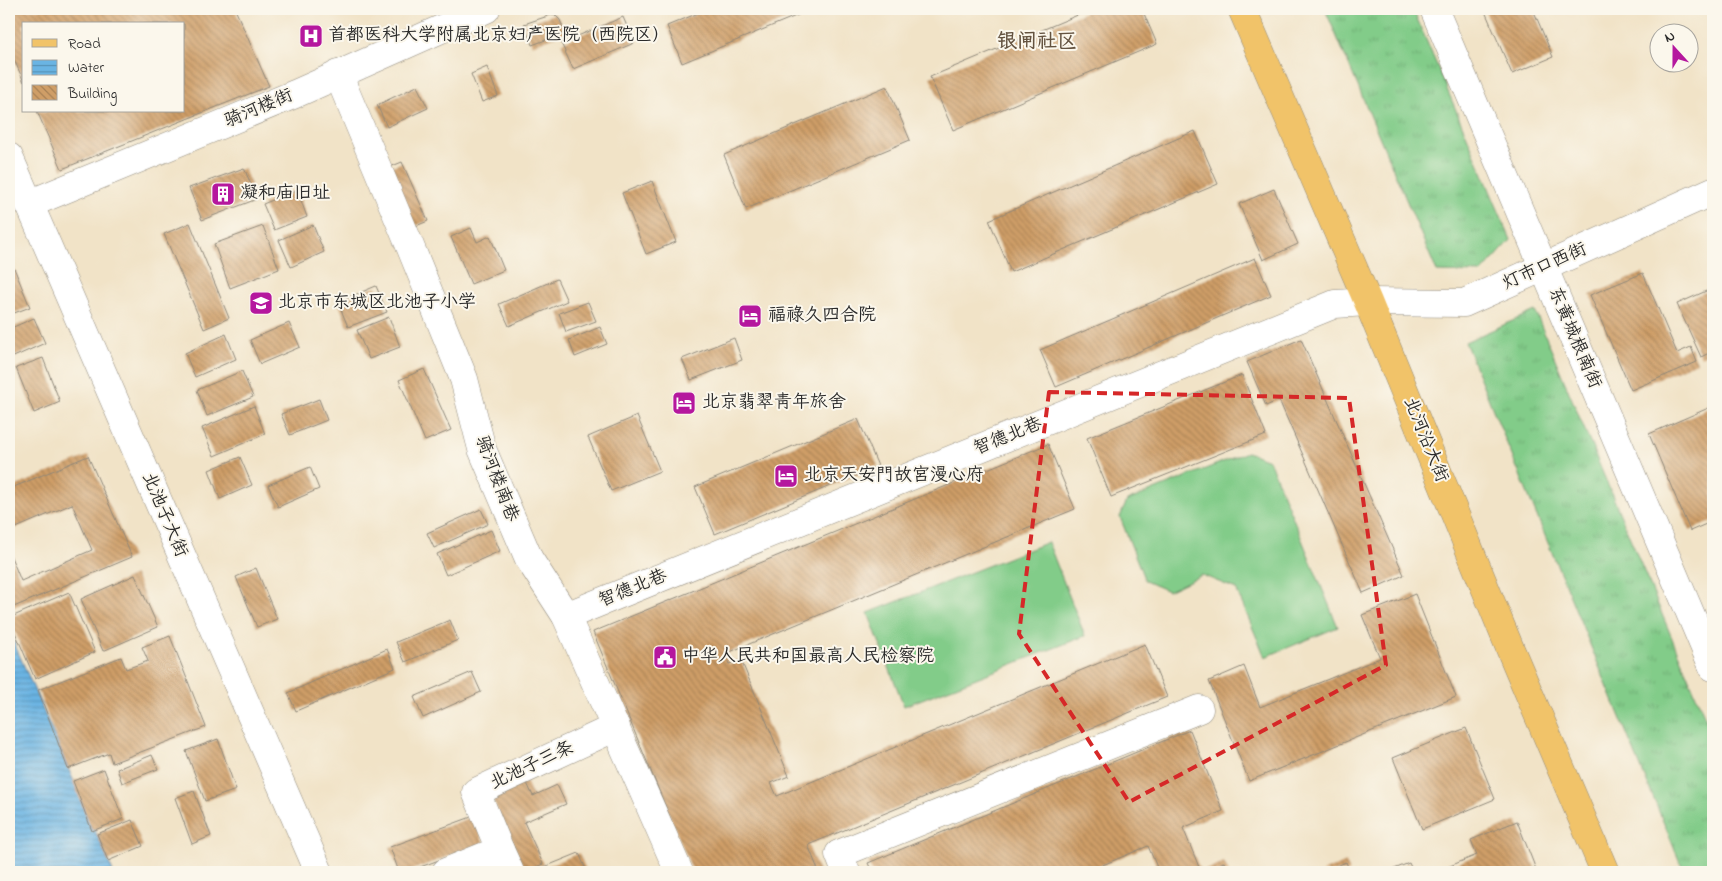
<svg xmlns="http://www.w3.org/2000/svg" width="1722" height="881" viewBox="0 0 1722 881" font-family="'Indie Flower','LXGW WenKai TC',sans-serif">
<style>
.grass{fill:url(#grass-tufts);stroke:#567c5a}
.garden{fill:#82cc89;stroke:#567c5a}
.water{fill:url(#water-rules);stroke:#4a7087}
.building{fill:url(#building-back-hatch)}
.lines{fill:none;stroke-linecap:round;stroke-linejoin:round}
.minor-casing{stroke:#8e8779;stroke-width:29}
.major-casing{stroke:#8e8779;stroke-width:29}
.minor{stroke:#fff;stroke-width:28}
.major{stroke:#f1c369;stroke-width:28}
.marked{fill:none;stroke:#d62828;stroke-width:4;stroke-dasharray:10 6;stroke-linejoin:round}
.labels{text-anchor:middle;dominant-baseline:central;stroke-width:4;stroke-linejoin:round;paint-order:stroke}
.poi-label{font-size:18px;fill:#2b2b2b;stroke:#fbf7ec;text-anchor:start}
.street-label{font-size:18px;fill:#2b2b2b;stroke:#fbf7ec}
.quarter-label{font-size:20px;font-weight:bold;fill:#645340;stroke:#fbf7ec}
</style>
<defs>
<pattern id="grass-tufts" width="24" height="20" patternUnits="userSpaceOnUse" patternTransform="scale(1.25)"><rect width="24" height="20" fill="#82cc89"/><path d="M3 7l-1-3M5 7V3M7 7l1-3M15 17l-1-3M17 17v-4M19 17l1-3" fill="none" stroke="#70af76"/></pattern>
<pattern id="water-rules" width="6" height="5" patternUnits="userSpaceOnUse" patternTransform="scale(1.25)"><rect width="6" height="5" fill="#6ab4e3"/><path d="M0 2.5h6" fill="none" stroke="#5793b8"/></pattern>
<pattern id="building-back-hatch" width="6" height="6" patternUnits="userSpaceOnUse" patternTransform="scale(1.25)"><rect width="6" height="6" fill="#cf9e67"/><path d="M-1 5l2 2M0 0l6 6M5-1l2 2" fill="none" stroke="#a88155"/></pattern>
</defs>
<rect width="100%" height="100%" fill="#fbf7ec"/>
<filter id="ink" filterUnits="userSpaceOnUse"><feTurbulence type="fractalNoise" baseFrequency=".02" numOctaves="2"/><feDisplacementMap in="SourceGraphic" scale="10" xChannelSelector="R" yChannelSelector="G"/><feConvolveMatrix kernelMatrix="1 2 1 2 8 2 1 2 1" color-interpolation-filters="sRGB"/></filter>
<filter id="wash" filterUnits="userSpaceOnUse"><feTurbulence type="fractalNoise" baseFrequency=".0096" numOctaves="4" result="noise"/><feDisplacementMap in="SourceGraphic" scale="20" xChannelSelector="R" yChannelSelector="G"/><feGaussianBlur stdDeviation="1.12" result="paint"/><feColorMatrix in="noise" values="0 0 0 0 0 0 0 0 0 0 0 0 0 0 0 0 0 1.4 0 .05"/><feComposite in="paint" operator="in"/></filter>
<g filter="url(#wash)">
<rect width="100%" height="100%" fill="#f1e3c7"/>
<g class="grass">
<path d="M1325,9H1413L1511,240L1481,273L1437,272Z"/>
<path d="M1535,311L1713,736V872H1684L1465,342Z"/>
</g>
<g class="garden">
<path d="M1247,452L1269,460L1338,627L1265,657L1236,589L1202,575L1168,591L1145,581L1120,517L1127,501Z"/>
<path d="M1048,542L1085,636L904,706L868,613Z"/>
</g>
<path class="water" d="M9,631L113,872H9Z"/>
<g id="blocks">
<g class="building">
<path d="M9,9H235L269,86L62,169L37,111H184V24H24V82L9,48Z"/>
<path d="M708,9H801L803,13L682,63L667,26Z"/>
<path d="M1092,9H1142L1157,44L953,130L930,77Z"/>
<path d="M1484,9H1533L1553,57L1512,74Z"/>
<path d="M554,14L560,20L565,33L532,45L524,24Z"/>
<path d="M623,17L634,43L573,69L561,43Z"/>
<path d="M487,67L498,96L482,102L471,74Z"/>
<path d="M417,86L428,108L387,127L377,105Z"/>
<path d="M887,86L910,140L746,209L724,155Z"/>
<path d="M1195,131L1218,184L1011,272L989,220Z"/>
<path d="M402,162L428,221L411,228L385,169Z"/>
<path d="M244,168L257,199L202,220L189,188Z"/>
<path d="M652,181L676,242L646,254L622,193Z"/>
<path d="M1274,189L1298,244L1263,260L1239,204Z"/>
<path d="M297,190L307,217L274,230L263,204Z"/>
<path d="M190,223L229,318L204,329L164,234Z"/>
<path d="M313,225L324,252L291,267L279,240Z"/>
<path d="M263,226L279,269L230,288L214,244Z"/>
<path d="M471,228L477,242L490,236L504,270L471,284L451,237Z"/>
<path d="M1255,258L1271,295L1056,387L1040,350Z"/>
<path d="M14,268L30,307L9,315V270Z"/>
<path d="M1643,273L1677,353L1691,347L1697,362L1631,390L1590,295Z"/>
<path d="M557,279L567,301L509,326L499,304Z"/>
<path d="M376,286L387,312L348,327L338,302Z"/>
<path d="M1713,288V351L1701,357L1677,304Z"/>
<path d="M588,302L596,321L566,332L559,313Z"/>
<path d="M389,317L400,347L369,359L357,330Z"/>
<path d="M34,318L45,343L9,359V329Z"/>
<path d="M289,323L300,347L260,364L250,340Z"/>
<path d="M600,327L607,344L575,357L569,340Z"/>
<path d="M226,334L236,359L195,377L185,353Z"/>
<path d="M734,338L742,360L691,380L682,359Z"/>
<path d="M1301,339L1404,575L1363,593L1279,400L1266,406L1247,362Z"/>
<path d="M43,358L60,402L34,413L16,368Z"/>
<path d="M424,369L451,430L425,441L399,380Z"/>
<path d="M242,371L253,397L207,416L197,390Z"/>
<path d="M1242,375L1266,435L1111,497L1087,438Z"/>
<path d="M319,399L327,420L290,435L281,414Z"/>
<path d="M254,406L265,434L214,456L202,428Z"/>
<path d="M1713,406V521L1690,531L1649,434Z"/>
<path d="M637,416L660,471L611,491L588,437Z"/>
<path d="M858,419L878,466L715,534L695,487Z"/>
<path d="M1048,444L1075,509L725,654L729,664L741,660L789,776L771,783L777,796L1145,644L1167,697L808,845L819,872H693L593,632Z"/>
<path d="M88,456L132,557L9,609V552L21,581L92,550L72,504L9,531V489Z"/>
<path d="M240,457L252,485L220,499L209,470Z"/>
<path d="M310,467L319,489L278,507L268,485Z"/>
<path d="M481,509L488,524L434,548L427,533Z"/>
<path d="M491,530L500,551L446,575L437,554Z"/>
<path d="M256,568L277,619L257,627L236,577Z"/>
<path d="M135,575L158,627L103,651L81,599Z"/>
<path d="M69,592L95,652L35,679L9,618Z"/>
<path d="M1415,594L1456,697L1249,781L1209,681L1244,666L1260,707L1380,658L1362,615Z"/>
<path d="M450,620L458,640L405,662L396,642Z"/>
<path d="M170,636L206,727L112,763L109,753L68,769L38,690L121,657L126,669L148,661L142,647Z"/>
<path d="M387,649L395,668L296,711L288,693Z"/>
<path d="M472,672L481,692L423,718L414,697Z"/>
<path d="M1466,728L1495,799L1422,829L1393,758Z"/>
<path d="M1190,730L1223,811L1183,828L1201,872L1224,862L1229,872H1159L1148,846L1086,872H872L868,863Z"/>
<path d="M218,739L236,790L205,801L186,751Z"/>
<path d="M152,755L158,769L122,783L117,769Z"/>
<path d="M104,769L123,819L92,831L73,781Z"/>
<path d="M526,781L533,796L557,785L566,804L524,822L543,864L525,872L491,796Z"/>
<path d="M194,791L211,836L192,844L175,798Z"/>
<path d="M474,816L484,843L407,872H399L390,847Z"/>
<path d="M132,820L143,846L108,861L97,834Z"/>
<path d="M1517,821L1537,872H1435L1477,855L1471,840Z"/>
<path d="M579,853L587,872H532Z"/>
<path d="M1346,862L1350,872H1322Z"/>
<path d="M1409,863L1413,872H1387Z"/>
</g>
</g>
</g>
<g filter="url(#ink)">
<use href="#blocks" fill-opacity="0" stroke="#8e8779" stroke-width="1"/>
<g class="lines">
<g class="minor-casing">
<g id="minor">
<path d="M1434,9L1713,667"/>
<path d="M338,74L410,246L464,379L482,449L529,559L566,616L679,872"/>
<path d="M9,157L319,872"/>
<path d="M29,204L295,94L486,9"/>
<path d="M566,616L1335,304L1368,302L1464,303L1713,191"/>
<path d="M500,850L510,872"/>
<path d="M446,872L500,850L476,792L616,727"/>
<path d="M846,872L839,854L1199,709"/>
</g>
</g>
<g class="major-casing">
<path id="major" d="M1242,9L1368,302L1511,651L1605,872"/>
</g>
<use href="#minor" class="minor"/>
<use href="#major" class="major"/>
</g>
</g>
<path class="marked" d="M1049,392L1349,398L1386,665L1129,802L1019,634Z"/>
<defs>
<g id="hospital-square" transform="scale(1.25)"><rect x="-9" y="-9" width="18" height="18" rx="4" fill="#b5179e" stroke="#fbf7ec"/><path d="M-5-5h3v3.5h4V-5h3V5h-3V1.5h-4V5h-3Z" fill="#fff"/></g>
<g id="building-square" transform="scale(1.25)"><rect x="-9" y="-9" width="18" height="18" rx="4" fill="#b5179e" stroke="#fbf7ec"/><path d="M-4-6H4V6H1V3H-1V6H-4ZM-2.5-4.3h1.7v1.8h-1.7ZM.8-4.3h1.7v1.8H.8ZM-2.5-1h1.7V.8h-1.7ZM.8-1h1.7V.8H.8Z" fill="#fff"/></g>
<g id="school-square" transform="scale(1.25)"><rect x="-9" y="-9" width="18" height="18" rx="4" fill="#b5179e" stroke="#fbf7ec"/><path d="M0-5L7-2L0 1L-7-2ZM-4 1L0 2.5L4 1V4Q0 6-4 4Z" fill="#fff"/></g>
<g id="hotel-square" transform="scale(1.25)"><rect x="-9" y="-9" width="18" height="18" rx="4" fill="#b5179e" stroke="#fbf7ec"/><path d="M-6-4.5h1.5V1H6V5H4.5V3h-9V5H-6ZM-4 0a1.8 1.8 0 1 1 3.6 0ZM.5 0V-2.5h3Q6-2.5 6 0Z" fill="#fff"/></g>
<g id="civic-square" transform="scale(1.25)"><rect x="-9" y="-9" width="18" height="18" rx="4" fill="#b5179e" stroke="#fbf7ec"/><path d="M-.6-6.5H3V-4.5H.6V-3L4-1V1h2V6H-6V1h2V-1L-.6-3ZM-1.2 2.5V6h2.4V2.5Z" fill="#fff"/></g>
</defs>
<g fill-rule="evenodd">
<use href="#hospital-square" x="311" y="36"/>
<use href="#building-square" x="223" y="194"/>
<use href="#school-square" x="261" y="303"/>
<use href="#hotel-square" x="750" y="316"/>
<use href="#hotel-square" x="684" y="403"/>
<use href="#hotel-square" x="786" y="476"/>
<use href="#civic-square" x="665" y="657"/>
</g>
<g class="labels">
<g class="poi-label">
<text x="328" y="36">首都医科大学附属北京妇产医院（西院区）</text>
<text x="240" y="194">凝和庙旧址</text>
<text x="278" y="303">北京市东城区北池子小学</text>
<text x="768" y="316">福禄久四合院</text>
<text x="702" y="403">北京翡翠青年旅舍</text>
<text x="804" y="476">北京天安門故宮漫心府</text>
<text x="682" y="657">中华人民共和国最高人民检察院</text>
</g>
<g class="street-label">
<text transform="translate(259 109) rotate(-23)">骑河楼街</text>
<text transform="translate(1545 267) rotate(-24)">灯市口西街</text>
<text transform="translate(1574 338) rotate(67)">东黄城根南街</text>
<text transform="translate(1008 437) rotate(-22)">智德北巷</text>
<text transform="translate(1425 440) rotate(68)">北河沿大街</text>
<text transform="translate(496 479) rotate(69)">骑河楼南巷</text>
<text transform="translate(164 515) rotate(67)">北池子大街</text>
<text transform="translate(633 589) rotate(-22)">智德北巷</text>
<text transform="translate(532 766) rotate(-25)">北池子三条</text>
</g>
<g class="quarter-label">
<text x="1037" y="42">银闸社区</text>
</g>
</g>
<rect width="1722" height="881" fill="none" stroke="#fbf7ec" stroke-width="30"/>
<rect x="22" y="22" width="162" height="90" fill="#fbf7ec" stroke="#a8a59f"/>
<rect x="32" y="39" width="25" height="8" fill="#f1c369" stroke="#a8a59f"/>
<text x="68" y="48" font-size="15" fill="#2b2b2b">Road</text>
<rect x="32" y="60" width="25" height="15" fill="url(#water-rules)" stroke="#a8a59f"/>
<text x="68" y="72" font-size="15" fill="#2b2b2b">Water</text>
<rect x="32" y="85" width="25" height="15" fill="url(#building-back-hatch)" stroke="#a8a59f"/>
<text x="68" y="98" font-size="15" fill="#2b2b2b">Building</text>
<g transform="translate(1674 48) rotate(339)"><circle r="24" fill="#fbf7ec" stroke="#a8a59f"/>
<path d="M0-4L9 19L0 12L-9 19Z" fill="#b5179e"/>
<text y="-8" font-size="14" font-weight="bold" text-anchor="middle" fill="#2b2b2b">N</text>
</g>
</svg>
